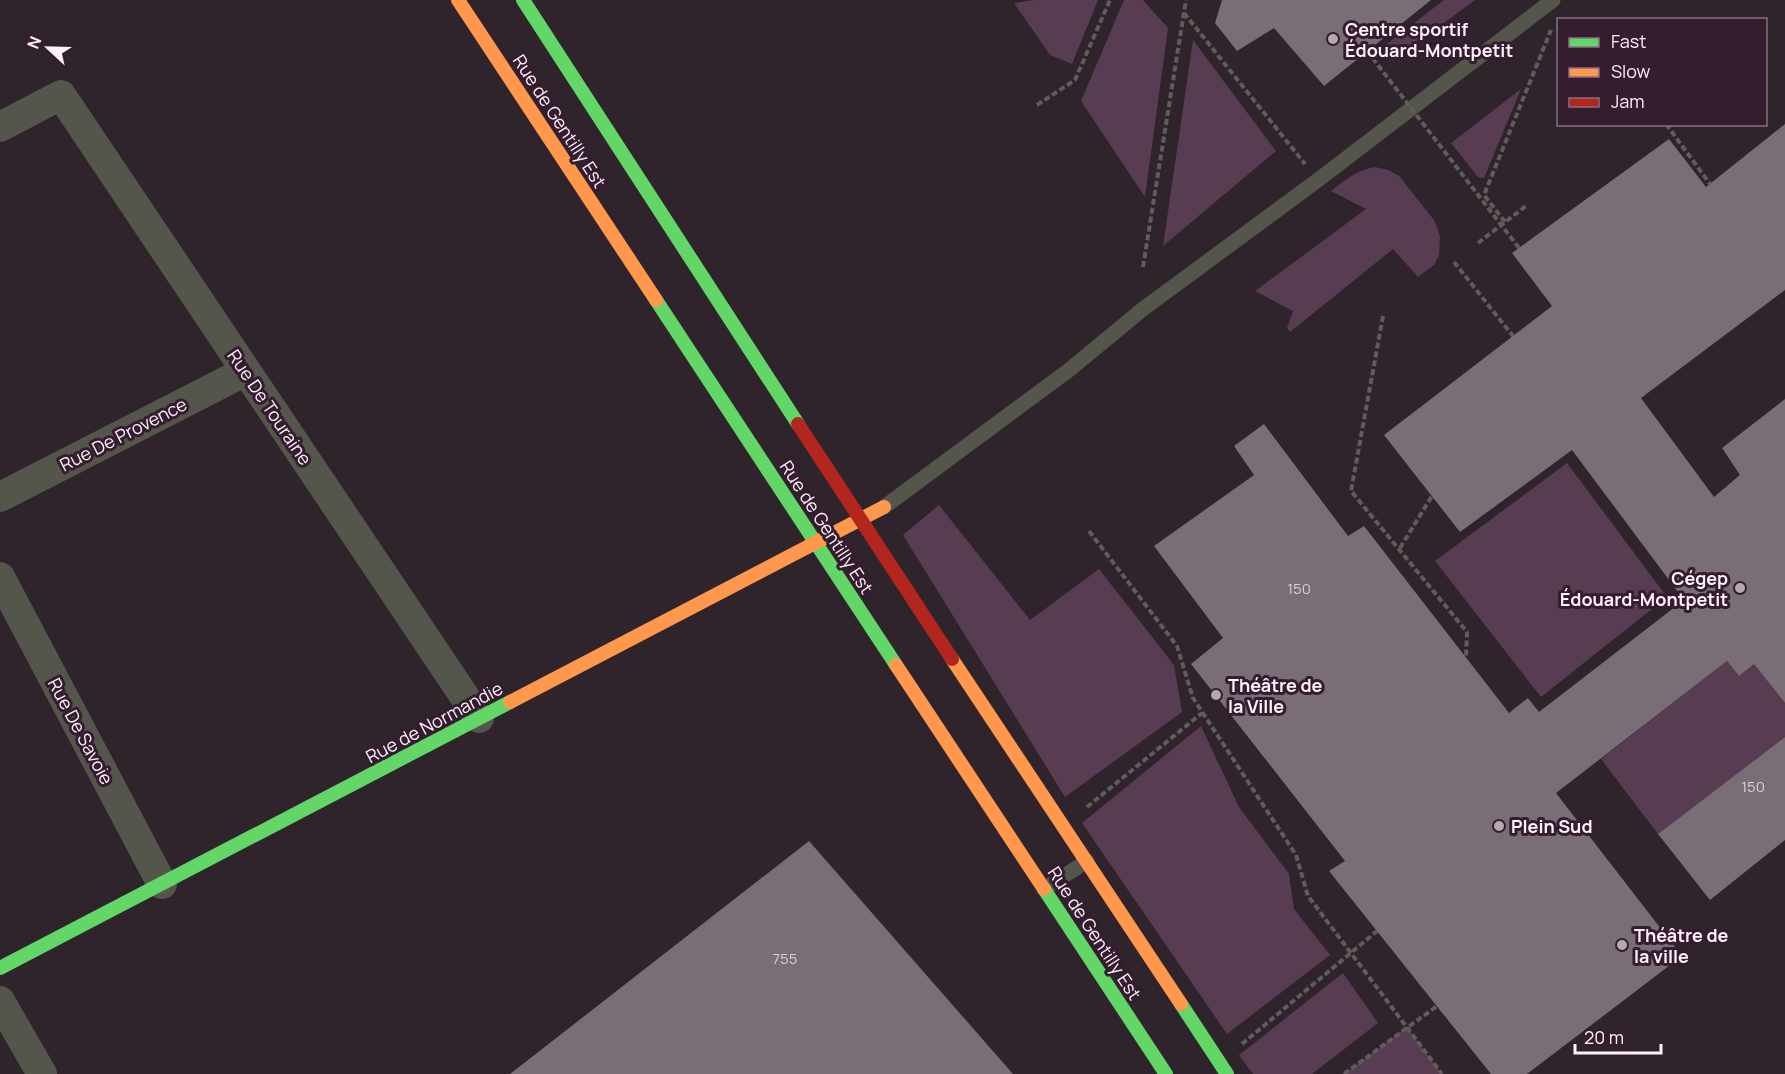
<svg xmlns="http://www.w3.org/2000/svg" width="1785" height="1074" viewBox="0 0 1785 1074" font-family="Manrope,sans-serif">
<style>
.green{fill:#583c52}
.building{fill:#796d76}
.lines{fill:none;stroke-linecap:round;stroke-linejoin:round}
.path{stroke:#605c5a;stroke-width:4;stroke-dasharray:6 3;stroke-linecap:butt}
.lane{stroke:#55564b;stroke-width:15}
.street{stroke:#55564b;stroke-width:30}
.fast{stroke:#63d668;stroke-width:14}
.slow{stroke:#ff974d;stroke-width:14}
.jam{stroke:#b3261e;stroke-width:14}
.path-bridge{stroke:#605c5a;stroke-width:4;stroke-dasharray:6 3;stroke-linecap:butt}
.poi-dot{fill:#b5a8b2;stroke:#351d30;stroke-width:2}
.labels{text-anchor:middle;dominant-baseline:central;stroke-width:6;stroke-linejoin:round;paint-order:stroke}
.number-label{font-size:15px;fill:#dccfd9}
.poi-label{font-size:18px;font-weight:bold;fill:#fdf0fa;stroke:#351d30;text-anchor:start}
.street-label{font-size:18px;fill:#fdf0fa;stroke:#351d30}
</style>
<rect width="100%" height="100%" fill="#2f232c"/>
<g class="green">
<path d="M1035,0H1098L1072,64L1050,55L1014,3Z"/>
<path d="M1124,0H1143L1168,28L1145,197L1081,101Z"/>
<path d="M1444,0H1475L1393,61L1383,47Z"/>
<path d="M1193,40L1276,151L1163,246Z"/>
<path d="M1521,89L1484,178L1478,177L1451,143Z"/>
<path d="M1375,167L1388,170L1399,176L1434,220L1437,227L1440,237L1439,255L1434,265L1418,277L1393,249L1290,332L1287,328L1293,311L1255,291L1366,209L1331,191C1345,180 1357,170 1375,167Z"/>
<path d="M1567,463L1667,597L1541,697L1435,561Z"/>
<path d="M939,505L1030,620L1099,569L1174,665L1182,712L1065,797L903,535Z"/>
<path d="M1727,661L1739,676L1754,664L1785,703V737L1658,834L1601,759Z"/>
<path d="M1201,726L1239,807L1289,874L1294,909L1330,955L1227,1034L1082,823Z"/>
<path d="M1343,973L1378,1023L1312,1074H1253L1239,1055Z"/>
<path d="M1407,1027L1442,1074H1344Z"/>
</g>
<g class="building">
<path d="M1222,0H1431L1324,86L1274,28L1237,51L1215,23Z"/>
<path d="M1785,124V290L1641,398L1714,497L1740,475L1722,448L1785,399V703L1754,664L1739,676L1727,661L1556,793L1682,956L1527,1074H1491L1329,871L1345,861L1191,664L1223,638L1154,546L1254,475L1234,446L1264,424L1348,536L1364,526L1509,713L1528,698L1539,712L1684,600L1572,450L1460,532L1384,435L1552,306L1512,253L1669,139L1706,187Z"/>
<path d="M1785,737V840L1710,900L1658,834Z"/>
<path d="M809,841L1013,1074H510Z"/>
</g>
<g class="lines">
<g class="path">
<path d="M1184,13L1305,164"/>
<path d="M1037,105L1075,80L1110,0"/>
<path d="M1666,124L1710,184"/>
<path d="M1505,222L1484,195L1551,30"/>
<path d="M1478,243L1526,206"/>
<path d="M1454,262L1513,336"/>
<path d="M1143,267L1186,0"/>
<path d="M1383,316L1351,491L1467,632L1466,656"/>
<path d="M1089,531L1177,646L1193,698L1296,855L1308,896L1442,1074"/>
<path d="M1400,548L1432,496"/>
<path d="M1087,807L1202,713"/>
<path d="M1242,1044L1377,931"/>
<path d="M1344,1074L1437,1006"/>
</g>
<g class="lane">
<path d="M884,507L1069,370L1143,309L1318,180L1553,0"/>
<path d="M1044,889L1087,861"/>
</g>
<g class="street">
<path d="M0,127L61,95L479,718"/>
<path d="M0,497L246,371"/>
<path d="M0,577L162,884"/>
<path d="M0,1001L42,1074"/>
</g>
<g class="fast">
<path d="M523,0L798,424"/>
<path d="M656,300L896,665"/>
<path d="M1044,889L1166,1074"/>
<path d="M0,968L510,702"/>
<path d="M1181,1004L1227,1074"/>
</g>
<g class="slow">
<path d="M458,0L656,300"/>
<path d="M952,659L1181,1004"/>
<path d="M896,665L1044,889"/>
<path d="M510,702L884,507"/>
</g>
<path class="jam" d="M798,424L952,659"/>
<path class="path-bridge" d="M1367,51L1519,248"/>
</g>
<g class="poi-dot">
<circle cx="1333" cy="39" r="6"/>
<circle cx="1740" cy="588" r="6"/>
<circle cx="1216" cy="695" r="6"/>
<circle cx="1499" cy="826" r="6"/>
<circle cx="1622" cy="945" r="6"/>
</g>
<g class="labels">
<g class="number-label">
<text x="1299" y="588">150</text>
<text x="1753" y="786">150</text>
<text x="785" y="958">755</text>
</g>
<g class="poi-label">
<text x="1345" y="29">Centre sportif<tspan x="1345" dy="21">Édouard-Montpetit</tspan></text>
<text x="1728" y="578" text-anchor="end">Cégep<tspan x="1728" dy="21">Édouard-Montpetit</tspan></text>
<text x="1228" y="685">Théâtre de<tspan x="1228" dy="21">la Ville</tspan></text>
<text x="1511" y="826">Plein Sud</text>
<text x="1634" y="935">Théâtre de<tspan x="1634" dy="21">la ville</tspan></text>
</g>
<g class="street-label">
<text transform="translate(560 121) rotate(57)">Rue de Gentilly Est</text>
<text transform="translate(270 407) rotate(56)">Rue De Touraine</text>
<text transform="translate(123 434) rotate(-27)">Rue De Provence</text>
<text transform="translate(827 527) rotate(57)">Rue de Gentilly Est</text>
<text transform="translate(434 722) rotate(-28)">Rue de Normandie</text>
<text transform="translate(81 731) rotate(62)">Rue De Savoie</text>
<text transform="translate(1095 933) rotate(57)">Rue de Gentilly Est</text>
</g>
</g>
<rect x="1557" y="18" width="210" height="108" fill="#351d30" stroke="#857181" stroke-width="1.5"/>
<rect x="1569" y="38" width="30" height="9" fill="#63d668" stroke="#857181" stroke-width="1.5"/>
<text x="1611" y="48" font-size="18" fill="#fdf0fa">Fast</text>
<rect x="1569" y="68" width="30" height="9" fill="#ff974d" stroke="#857181" stroke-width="1.5"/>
<text x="1611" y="78" font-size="18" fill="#fdf0fa">Slow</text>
<rect x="1569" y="98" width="30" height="9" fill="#b3261e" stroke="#857181" stroke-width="1.5"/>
<text x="1611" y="108" font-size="18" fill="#fdf0fa">Jam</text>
<g transform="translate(48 48) rotate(292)" stroke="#351d30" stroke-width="4.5" paint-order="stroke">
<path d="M0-4.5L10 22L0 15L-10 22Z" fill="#fdf0fa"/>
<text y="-9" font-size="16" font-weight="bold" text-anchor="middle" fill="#fdf0fa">N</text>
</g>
<path d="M1575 1044v9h86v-9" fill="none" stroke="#fdf0fa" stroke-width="3"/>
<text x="1584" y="1044" font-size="18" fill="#fdf0fa" stroke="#351d30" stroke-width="4.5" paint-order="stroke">20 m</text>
</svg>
